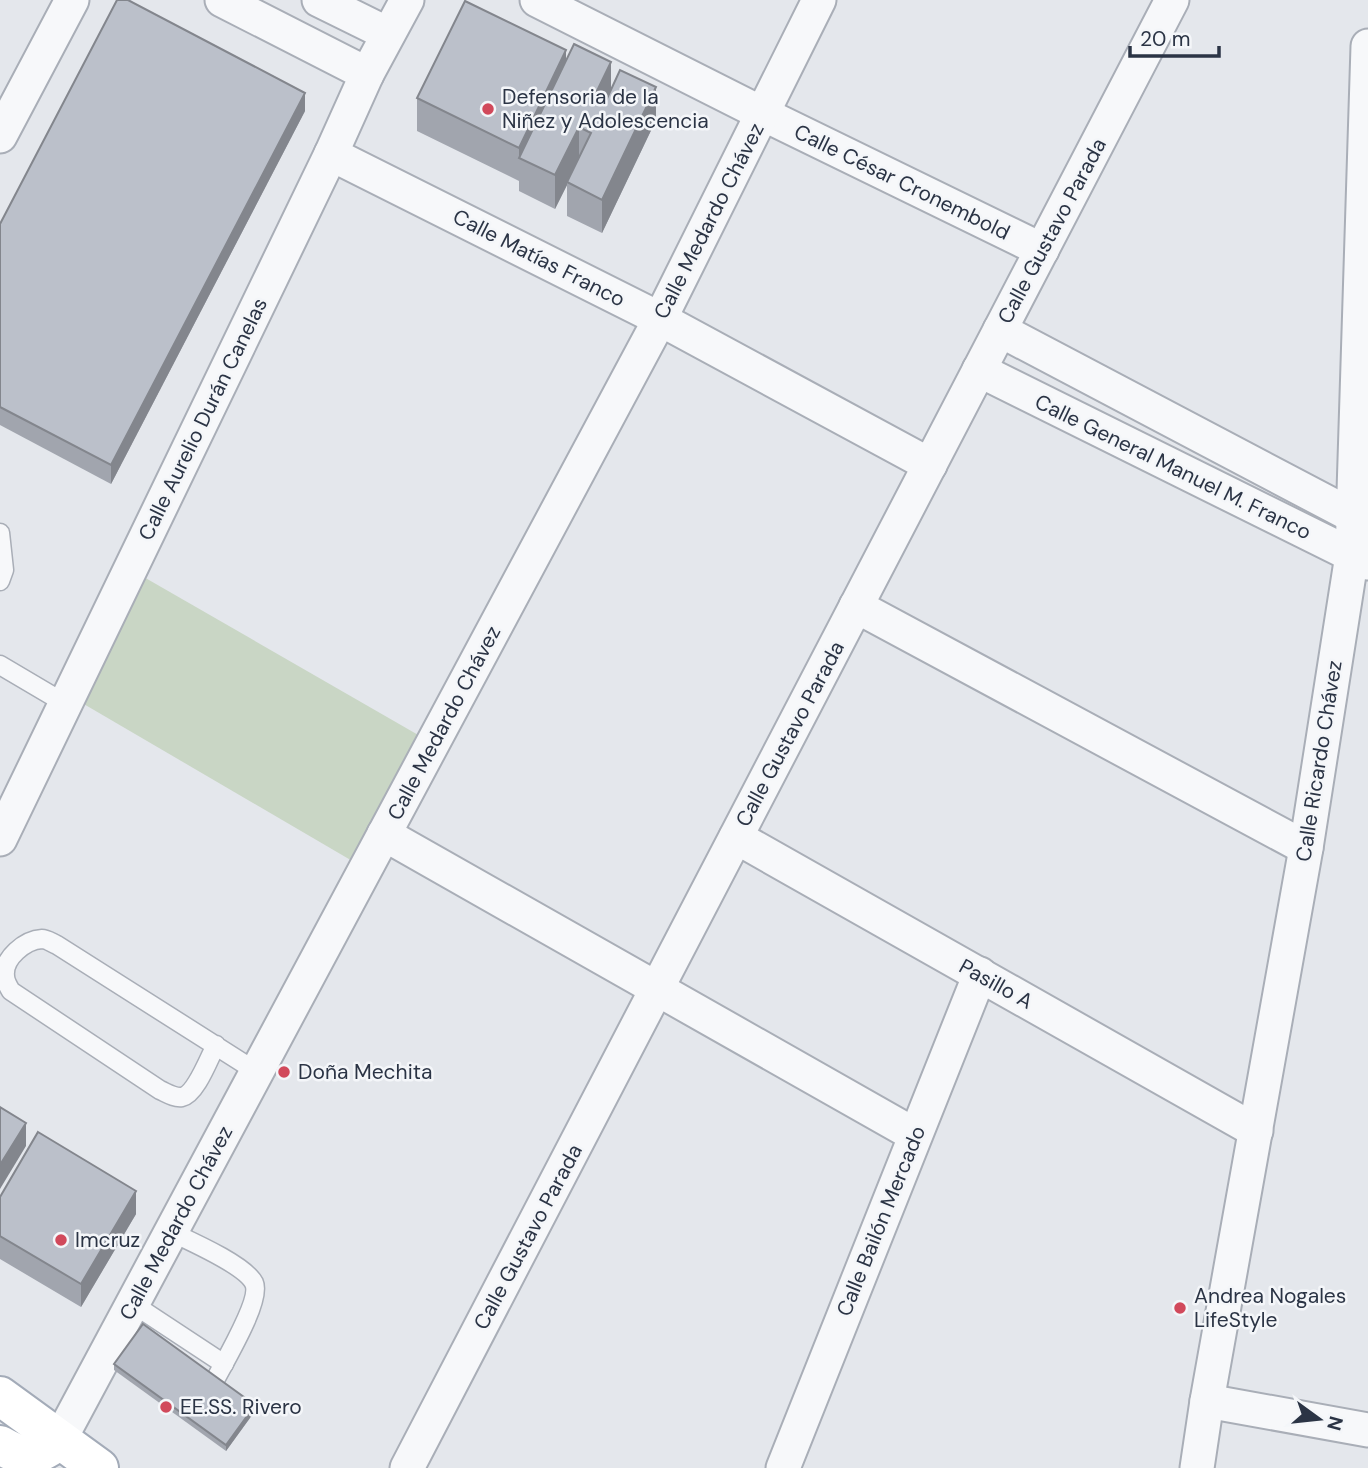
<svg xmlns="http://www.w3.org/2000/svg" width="1368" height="1468" viewBox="0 0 1368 1468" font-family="'DM Sans',sans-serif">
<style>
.green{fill:#c9d6c5}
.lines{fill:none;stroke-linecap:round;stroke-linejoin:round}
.service-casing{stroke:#a9aeb7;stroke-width:21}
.minor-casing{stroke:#a9aeb7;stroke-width:37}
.primary-casing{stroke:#a3abb8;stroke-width:42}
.service{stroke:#f7f8fa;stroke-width:18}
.minor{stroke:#f7f8fa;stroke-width:33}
.primary{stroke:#fff;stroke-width:38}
.wall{fill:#a1a5ae}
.shaded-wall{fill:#83868d}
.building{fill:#bbc0ca;stroke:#83868d;stroke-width:2}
.poi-dot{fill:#d1495b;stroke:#f4f6f9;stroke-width:2.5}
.labels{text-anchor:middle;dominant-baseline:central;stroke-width:5;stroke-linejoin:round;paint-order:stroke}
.poi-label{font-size:21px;fill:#2b3445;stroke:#f4f6f9;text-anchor:start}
.street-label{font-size:21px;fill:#2b3445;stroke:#f4f6f9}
</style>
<rect width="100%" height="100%" fill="#e4e7ec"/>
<path class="green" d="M142,576L420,736L354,862L82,703Z"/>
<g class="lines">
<g class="service-casing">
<g id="service">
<path d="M0,533L4,570L0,581"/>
<path d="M0,665L66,704"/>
<path d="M216,1045C209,1058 196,1094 182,1097C174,1098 167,1093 160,1090L11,991C8,986 5,981 5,976C3,958 25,940 42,939C47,939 52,943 57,945L257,1072"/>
<path d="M171,1232C190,1241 245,1265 254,1283C262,1300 223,1364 214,1382"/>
<path d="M133,1304L224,1364"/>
</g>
</g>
<g class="minor-casing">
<g id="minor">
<path d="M222,0L367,74"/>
<path d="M319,0L388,34"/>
<path d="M537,0L763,114L1042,250"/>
<path d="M0,136L72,0"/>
<path d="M331,154L660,319L930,465"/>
<path d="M1000,330L1368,524"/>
<path d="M979,370L1368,563"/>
<path d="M856,606L1306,848"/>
<path d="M384,834L915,1135"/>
<path d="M736,837L1256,1131"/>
<path d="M0,839L331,154L367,74L407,0"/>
<path d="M1207,1401L1368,1430"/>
<path d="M59,1441L660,319L819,0"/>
<path d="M407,1468L1172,0"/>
<path d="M783,1468L980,974"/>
<path d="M1197,1468L1207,1401L1306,848L1352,555L1368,46"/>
</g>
</g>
<g class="primary-casing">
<g id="primary">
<path d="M0,1396L99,1468"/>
<path d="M0,1445C28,1461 34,1457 59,1441"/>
</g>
</g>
<use href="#service" class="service"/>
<use href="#minor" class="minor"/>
<use href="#primary" class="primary"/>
</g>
<g class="wall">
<path d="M566,59L656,120L602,233L567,216V185L555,209L519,191V181L417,131V98Z"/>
<path d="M305,111L111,484L0,425V224Z"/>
<path d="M0,1197L136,1214L81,1307L0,1259Z"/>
<path d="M114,1364L255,1411L226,1451L114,1370Z"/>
</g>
<g class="shaded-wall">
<path d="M566,50V83L519,158V148Z"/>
<path d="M611,62V95L593,132V99Z"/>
<path d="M656,87V120L602,233V200Z"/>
<path d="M305,93V111L111,484V465Z"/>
<path d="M579,127V160L567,182V185L555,209V175Z"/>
<path d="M26,1123V1146L0,1189V1165Z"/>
<path d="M136,1191V1214L81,1307V1284Z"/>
<path d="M255,1405V1411L226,1451V1445Z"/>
</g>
<g class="building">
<path d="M117,0H128L305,93L111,465L0,407V224Z"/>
<path d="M465,1L566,50L519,148L417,98Z"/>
<path d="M574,44L611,62L593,99L604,105L620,70L656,87L602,200L567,182L591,133L579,127L555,175L519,158Z"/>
<path d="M0,1107L26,1123L0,1165Z"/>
<path d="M38,1132L136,1191L81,1284L0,1236V1197Z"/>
<path d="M143,1324L255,1405L226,1445L114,1364Z"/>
</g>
<g class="poi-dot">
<circle cx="488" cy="109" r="7"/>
<circle cx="284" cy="1072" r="7"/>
<circle cx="61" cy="1240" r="7"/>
<circle cx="1180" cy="1308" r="7"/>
<circle cx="166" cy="1407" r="7"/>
</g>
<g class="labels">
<g class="poi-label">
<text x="502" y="97">Defensoria de la<tspan x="502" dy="24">Niñez y Adolescencia</tspan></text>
<text x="298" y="1072">Doña Mechita</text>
<text x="75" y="1240">Imcruz</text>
<text x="1194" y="1296">Andrea Nogales<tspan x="1194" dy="24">LifeStyle</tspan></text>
<text x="180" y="1407">EE.SS. Rivero</text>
</g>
<g class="street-label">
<text transform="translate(902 182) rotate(26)">Calle César Cronembold</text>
<text transform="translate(709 221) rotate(-63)">Calle Medardo Chávez</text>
<text transform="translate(1052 231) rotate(-62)">Calle Gustavo Parada</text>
<text transform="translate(539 258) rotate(27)">Calle Matías Franco</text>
<text transform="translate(203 419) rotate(-64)">Calle Aurelio Durán Canelas</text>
<text transform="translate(1173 467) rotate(26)">Calle General Manuel M. Franco</text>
<text transform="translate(444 723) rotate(-62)">Calle Medardo Chávez</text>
<text transform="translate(790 734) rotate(-62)">Calle Gustavo Parada</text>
<text transform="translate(1319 761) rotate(-81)">Calle Ricardo Chávez</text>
<text transform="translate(996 984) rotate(29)">Pasillo A</text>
<text transform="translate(881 1221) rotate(-68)">Calle Bailón Mercado</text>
<text transform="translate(176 1223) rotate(-62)">Calle Medardo Chávez</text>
<text transform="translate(528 1237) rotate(-62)">Calle Gustavo Parada</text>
</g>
</g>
<g transform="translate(1319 1419) rotate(105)" stroke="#f4f6f9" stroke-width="5" paint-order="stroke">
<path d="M0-5L12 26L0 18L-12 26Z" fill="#2b3445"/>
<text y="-10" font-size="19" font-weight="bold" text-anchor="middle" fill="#2b3445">N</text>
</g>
<path d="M1130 46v10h89v-10" fill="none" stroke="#2b3445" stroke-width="3.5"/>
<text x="1140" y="46" font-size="21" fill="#2b3445" stroke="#f4f6f9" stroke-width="5" paint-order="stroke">20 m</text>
</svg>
